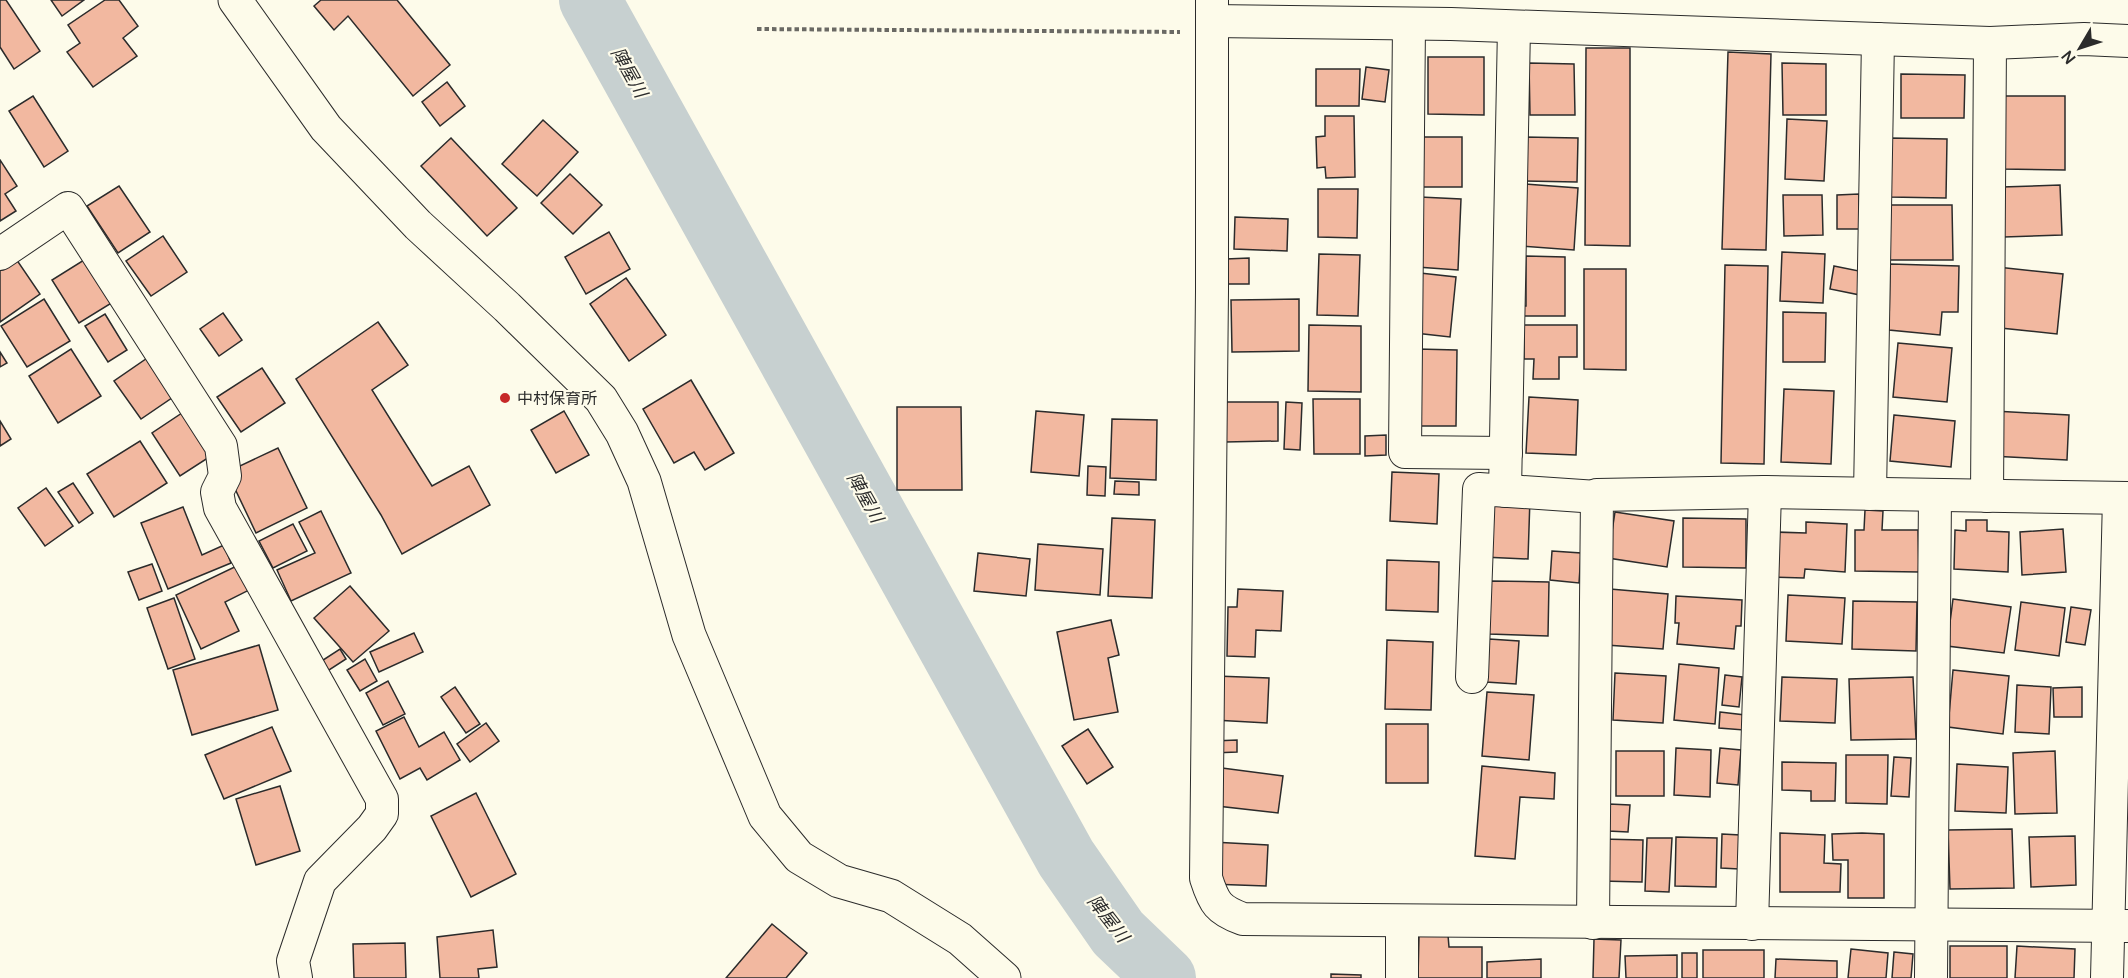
<svg xmlns="http://www.w3.org/2000/svg" width="2128" height="978" viewBox="0 0 2128 978" font-family="Manrope,'Noto Sans JP',sans-serif">
<style>
.lines{fill:none;stroke-linecap:round;stroke-linejoin:round}
.river{stroke:#c7d0d0;stroke-width:62}
.building{fill:#f2b8a0;stroke:#2b2b2b;stroke-width:1.5}
.street-casing{stroke:#2b2b2b;stroke-width:34}
.secondary-casing{stroke:#2b2b2b;stroke-width:35}
.path{stroke:#6a6964;stroke-width:4;stroke-dasharray:4.5 3;stroke-linecap:butt}
.street{stroke:#fdfbea;stroke-width:32}
.secondary{stroke:#fdfbea;stroke-width:33}
.poi-dot{fill:#c62828;stroke:#fdfbea;stroke-width:2}
.labels{text-anchor:middle;dominant-baseline:central;stroke-width:4.5;stroke-linejoin:round;paint-order:stroke}
.poi-label{font-size:16px;fill:#2b2b2b;stroke:#fdfbea;text-anchor:start}
.water-label{font-size:18px;font-style:italic;fill:#2b2b2b;stroke:#fdfbea}
</style>
<rect width="100%" height="100%" fill="#fdfbea"/>
<g class="lines">
<path class="river" d="M590,0L1066,858L1118,933L1165,978"/>
</g>
<g class="building">
<path d="M0,0H6L40,51L14,69L0,47Z"/>
<path d="M51,0H84L62,16Z"/>
<path d="M105,0H119L138,26L123,38L137,56L93,87L67,52L80,43L68,25Z"/>
<path d="M321,0H397L450,65L413,96L348,16L334,30L314,6Z"/>
<path d="M1586,48H1630V246L1585,245Z"/>
<path d="M1728,52L1771,54L1766,250L1722,249Z"/>
<path d="M1428,57H1484V115L1428,114Z"/>
<path d="M1529,63L1574,64L1575,115H1530Z"/>
<path d="M1782,63L1826,64V115H1783Z"/>
<path d="M1366,67L1389,70L1385,102L1362,99Z"/>
<path d="M1316,69H1360L1359,106H1316Z"/>
<path d="M1901,74L1965,75L1964,118H1901Z"/>
<path d="M447,82L465,106L440,126L422,102Z"/>
<path d="M33,96L68,151L44,167L9,111Z"/>
<path d="M2002,96H2065V170L2001,169Z"/>
<path d="M1325,116H1354L1355,177L1326,178L1325,167L1317,168L1316,137L1325,136Z"/>
<path d="M1787,119L1827,121L1824,181L1785,179Z"/>
<path d="M543,120L578,152L537,196L502,164Z"/>
<rect x="1417" y="137" width="45" height="50"/>
<path d="M1524,137L1578,138L1577,182L1523,181Z"/>
<path d="M451,138L517,208L487,236L421,166Z"/>
<path d="M1890,138L1947,139L1946,198L1889,197Z"/>
<path d="M0,160L17,186L5,194L16,211L0,221Z"/>
<path d="M570,174L602,205L573,234L541,203Z"/>
<path d="M1525,184L1578,188L1574,250L1521,246Z"/>
<path d="M2060,185L2062,235L2004,237L2002,187Z"/>
<path d="M119,186L150,232L118,253L87,206Z"/>
<path d="M1318,189H1358L1357,238L1318,237Z"/>
<path d="M1859,194V229H1837V195Z"/>
<path d="M1783,195H1822L1823,235L1784,236Z"/>
<path d="M1420,197L1461,199L1458,270L1417,267Z"/>
<path d="M1889,205H1952L1953,260H1889Z"/>
<path d="M1235,217L1288,219L1287,251L1234,249Z"/>
<path d="M609,232L630,269L586,294L565,257Z"/>
<path d="M163,236L187,272L151,296L126,261Z"/>
<path d="M10,250L40,294L0,322V257Z"/>
<path d="M1782,252L1825,254L1823,303L1780,301Z"/>
<path d="M1319,254L1360,255L1358,316L1317,315Z"/>
<path d="M92,255L118,299L79,323L52,280Z"/>
<path d="M1526,256L1565,257V316H1516V306H1526Z"/>
<path d="M1249,258V284H1226V259Z"/>
<path d="M1890,264L1959,266L1958,312H1942L1940,335L1889,330Z"/>
<path d="M1725,265L1768,266L1764,464L1721,463Z"/>
<path d="M1834,266L1864,272L1860,295L1830,289Z"/>
<path d="M1997,267L2063,274L2057,334L1991,327Z"/>
<path d="M1584,269H1626V370L1584,369Z"/>
<path d="M1420,273L1456,277L1450,337L1415,333Z"/>
<path d="M626,278L666,335L629,361L590,304Z"/>
<path d="M44,299L70,341L27,367L1,326Z"/>
<path d="M1299,299V351L1232,352L1231,300Z"/>
<path d="M1783,312L1826,313L1825,362H1783Z"/>
<path d="M223,313L242,340L219,356L200,329Z"/>
<path d="M105,314L127,350L108,362L85,326Z"/>
<path d="M378,322L408,365L372,390L432,486L469,466L490,505L402,554L381,515L296,379Z"/>
<path d="M1309,325L1361,326V392L1308,391Z"/>
<path d="M1524,325H1577V357H1559V379H1533L1534,359H1524Z"/>
<path d="M1898,343L1952,348L1947,402L1893,397Z"/>
<path d="M71,349L101,396L58,423L29,376Z"/>
<path d="M1417,349L1457,350L1456,426H1416Z"/>
<path d="M0,352L7,363L0,367Z"/>
<path d="M156,352L182,391L141,419L114,381Z"/>
<path d="M262,368L285,403L241,432L217,397Z"/>
<path d="M691,380L734,453L705,470L694,452L674,463L643,409Z"/>
<path d="M1784,389L1834,391L1831,464L1781,462Z"/>
<path d="M1529,397L1578,400L1576,455L1526,453Z"/>
<path d="M1313,399H1360V454H1314Z"/>
<path d="M1225,402H1278V441L1225,442Z"/>
<path d="M1286,402L1302,403L1300,450L1284,449Z"/>
<path d="M897,407H961L962,490H897Z"/>
<path d="M185,411L214,454L180,476L152,433Z"/>
<path d="M564,411L589,455L556,473L531,430Z"/>
<path d="M1036,411L1084,415L1079,476L1031,472Z"/>
<path d="M1994,411L2069,415L2067,460L1991,456Z"/>
<path d="M1894,415L1955,421L1951,467L1890,461Z"/>
<path d="M1112,419L1157,420L1156,480L1110,478Z"/>
<path d="M0,421L11,439L0,446Z"/>
<path d="M1386,435V455L1365,456V436Z"/>
<path d="M140,441L167,483L114,517L87,474Z"/>
<path d="M278,448L307,508L256,533L227,472Z"/>
<path d="M1088,466L1106,467L1105,496L1087,495Z"/>
<path d="M1392,472L1439,474L1437,524L1390,521Z"/>
<path d="M1115,481L1139,482V495L1114,494Z"/>
<path d="M73,483L93,513L79,523L58,492Z"/>
<path d="M46,488L73,526L45,546L18,508Z"/>
<path d="M1485,496L1530,498L1528,559L1483,557Z"/>
<path d="M183,507L202,555L224,545L231,563L168,589L141,523Z"/>
<path d="M1865,510L1883,511L1882,530H1918L1919,572L1855,571V530H1864Z"/>
<path d="M321,511L351,573L291,601L277,570L315,553L299,522Z"/>
<path d="M1615,512L1674,521L1667,567L1608,558Z"/>
<path d="M1112,518L1155,520L1152,598L1108,596Z"/>
<path d="M1683,518L1746,519V568L1683,567Z"/>
<path d="M1966,520H1987V531L2009,532L2008,572L1954,569L1955,530L1966,531Z"/>
<path d="M1806,522L1847,524L1845,572L1805,569L1804,578L1772,577L1774,532L1806,533Z"/>
<path d="M293,524L307,551L273,568L259,541Z"/>
<path d="M2063,529L2066,572L2022,575L2020,532Z"/>
<path d="M1038,544L1103,549L1100,595L1035,590Z"/>
<path d="M1552,551L1581,553L1579,583L1550,580Z"/>
<path d="M978,553L1030,559L1026,596L974,591Z"/>
<path d="M1387,560L1439,562L1438,612L1386,610Z"/>
<path d="M245,562L257,586L225,602L239,631L201,649L176,595Z"/>
<path d="M152,564L162,591L139,600L128,572Z"/>
<path d="M1491,581L1549,582L1548,636L1489,634Z"/>
<path d="M350,586L389,631L353,662L314,618Z"/>
<path d="M1238,589L1283,591L1281,631L1256,630L1255,657L1227,656L1228,607H1237Z"/>
<path d="M1610,589L1668,594L1663,649L1606,645Z"/>
<path d="M1788,595L1845,598L1842,644L1786,641Z"/>
<path d="M1676,596L1742,600L1741,626H1736L1734,649L1677,644L1679,623H1675Z"/>
<path d="M174,598L195,659L168,669L147,608Z"/>
<path d="M1953,599L2011,607L2004,653L1947,646Z"/>
<path d="M1853,601L1917,602L1916,651L1852,649Z"/>
<path d="M2021,602L2065,608L2059,656L2015,650Z"/>
<path d="M2071,607L2091,610L2085,645L2066,642Z"/>
<path d="M1111,620L1119,655L1108,658L1118,712L1074,720L1057,632Z"/>
<path d="M414,633L423,652L379,672L370,652Z"/>
<path d="M1489,639L1519,641L1516,684L1486,682Z"/>
<path d="M1387,640L1433,642L1431,710L1385,709Z"/>
<path d="M259,645L278,710L192,735L173,670Z"/>
<path d="M340,649L346,659L326,672L320,662Z"/>
<path d="M365,659L377,681L360,691L347,670Z"/>
<path d="M1679,664L1719,668L1715,724L1674,720Z"/>
<path d="M1953,670L2009,676L2003,734L1948,727Z"/>
<path d="M1615,673L1666,676L1663,723L1613,720Z"/>
<path d="M1725,675L1742,677L1739,707L1722,705Z"/>
<path d="M1216,676L1269,678L1267,723L1214,720Z"/>
<path d="M1782,677L1837,679L1835,723L1780,721Z"/>
<path d="M1913,677L1916,739L1851,740L1849,679Z"/>
<path d="M388,681L405,714L383,725L366,693Z"/>
<path d="M2017,685L2051,687L2049,734L2015,732Z"/>
<path d="M455,687L480,724L466,733L441,697Z"/>
<path d="M2082,687V717H2054L2053,688Z"/>
<path d="M1487,692L1534,695L1529,760L1482,756Z"/>
<path d="M1720,712L1745,715L1744,730L1719,728Z"/>
<path d="M404,717L419,747L444,732L460,760L427,780L420,768L400,779L376,731Z"/>
<path d="M486,723L499,741L470,762L457,744Z"/>
<rect x="1386" y="724" width="42" height="59"/>
<path d="M272,727L291,771L224,799L205,755Z"/>
<path d="M1088,729L1113,767L1087,784L1062,746Z"/>
<path d="M1237,740V752L1213,753V741Z"/>
<path d="M1676,748L1711,750L1710,797L1674,795Z"/>
<path d="M1720,748L1741,750L1738,785L1717,783Z"/>
<rect x="1616" y="751" width="48" height="45"/>
<path d="M2055,751L2057,813L2015,814L2013,753Z"/>
<path d="M1846,755H1888L1887,804L1846,803Z"/>
<path d="M1894,757L1911,758L1909,797L1891,796Z"/>
<path d="M1782,762L1836,763L1835,801H1811V791L1782,790Z"/>
<path d="M1957,764L2008,767L2006,813L1955,811Z"/>
<path d="M1482,766L1555,773L1554,799L1520,797L1515,859L1475,856Z"/>
<path d="M1222,768L1283,776L1278,813L1217,806Z"/>
<path d="M280,786L300,851L256,865L236,799Z"/>
<path d="M476,793L516,874L471,897L431,816Z"/>
<path d="M1609,804L1630,805L1628,832L1608,831Z"/>
<path d="M2012,829L2014,888L1950,889L1948,830Z"/>
<path d="M1780,833L1825,835L1824,863L1841,864L1840,892H1780Z"/>
<path d="M1862,833L1884,834V898H1848V860H1833L1832,834Z"/>
<path d="M1722,834L1740,835L1739,869L1721,868Z"/>
<path d="M2075,836L2076,885L2031,887L2029,837Z"/>
<path d="M1676,837L1717,838L1716,887L1675,886Z"/>
<path d="M1647,838H1672L1669,892L1645,891Z"/>
<path d="M1601,839L1643,840L1642,882L1601,881Z"/>
<path d="M1212,842L1268,845L1266,886L1210,884Z"/>
<path d="M772,924L807,953L786,978H726Z"/>
<path d="M493,930L497,967L478,969L479,978H440L437,937Z"/>
<path d="M1448,935L1449,947H1482V978H1418L1419,936Z"/>
<path d="M1594,939L1621,940L1619,978H1593Z"/>
<path d="M405,943L406,978H354L353,944Z"/>
<rect x="1950" y="946" width="57" height="32"/>
<path d="M2017,946L2075,949L2074,978H2015Z"/>
<path d="M1851,949L1888,953L1886,978H1848Z"/>
<rect x="1703" y="950" width="61" height="28"/>
<path d="M1894,952L1913,954L1911,978H1892Z"/>
<rect x="1682" y="953" width="15" height="25"/>
<path d="M1677,955V978H1626L1625,956Z"/>
<path d="M1541,959V978H1487V962Z"/>
<path d="M1776,959L1837,961V978H1775Z"/>
<path d="M1331,974L1361,975V978H1331Z"/>
</g>
<g class="lines">
<g class="street-casing">
<g id="street">
<path d="M1212,0V291L1206,878C1214,903 1218,910 1243,919L2128,926"/>
<path d="M1212,21L1451,24L1990,43L2084,39L2128,41"/>
<path d="M1409,24L1405,452L1506,453"/>
<path d="M0,254L68,208L221,446L225,476L217,492L220,508L382,799V814L372,828L320,881L293,961L296,978"/>
<path d="M1505,491L1514,27"/>
<path d="M1870,494L1878,39"/>
<path d="M1987,496L1990,43"/>
<path d="M1472,677L1479,489L1597,497"/>
<path d="M1593,923L1597,495L1765,492L2128,498"/>
<path d="M1752,924L1765,492"/>
<path d="M1402,978V921"/>
<path d="M1931,978L1935,495"/>
<path d="M2107,978L2119,498"/>
</g>
</g>
<g class="secondary-casing">
<path id="secondary" d="M235,0L326,128L418,225L507,307L601,399L622,433L644,481L689,635L765,816L799,857L839,881L891,896L960,939L1004,978"/>
</g>
<path class="path" d="M757,29L1180,32"/>
<use href="#street" class="street"/>
<use href="#secondary" class="secondary"/>
</g>
<circle class="poi-dot" cx="505" cy="398" r="6"/>
<g class="labels">
<g class="poi-label">
<text x="517" y="398">中村保育所</text>
</g>
<g class="water-label">
<text transform="translate(630 72) rotate(61)">陣屋川</text>
<text transform="translate(866 497) rotate(61)">陣屋川</text>
<text transform="translate(1109 918) rotate(52)">陣屋川</text>
</g>
</g>
<g transform="translate(2080 48) rotate(231)" stroke="#fdfbea" stroke-width="4.5" paint-order="stroke">
<path d="M0-4.5L10 22L0 15L-10 22Z" fill="#2b2b2b"/>
<text y="-9" font-size="16" font-weight="bold" text-anchor="middle" fill="#2b2b2b">N</text>
</g>
</svg>
